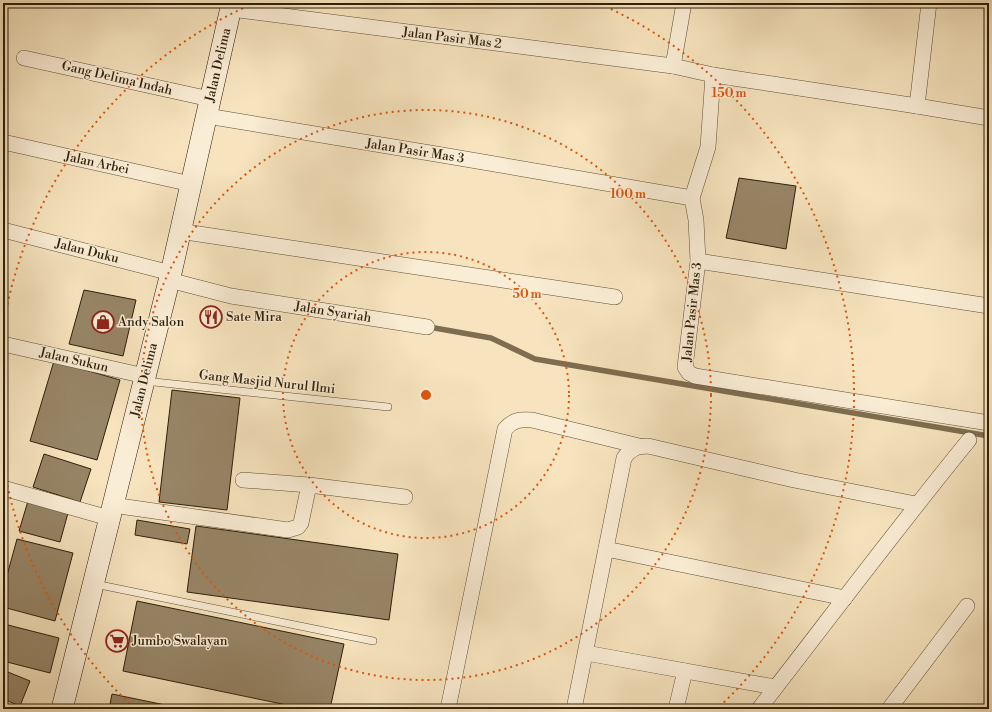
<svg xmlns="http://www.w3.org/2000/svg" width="992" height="712" viewBox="0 0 992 712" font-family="'Libre Bodoni',serif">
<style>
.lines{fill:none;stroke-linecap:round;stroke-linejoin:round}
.stream{stroke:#7e6d50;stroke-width:5.5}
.building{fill:#978567;stroke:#2e1f09}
.service-casing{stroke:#605036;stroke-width:8}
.minor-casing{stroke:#605036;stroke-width:16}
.secondary-casing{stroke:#2e1f09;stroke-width:22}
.service{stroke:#faedd5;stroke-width:7}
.minor{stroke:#faedd5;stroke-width:15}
.secondary{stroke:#faedd5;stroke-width:21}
.ring{fill:none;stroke:#df560c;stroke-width:2;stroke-dasharray:2 4}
.labels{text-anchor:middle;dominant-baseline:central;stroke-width:3;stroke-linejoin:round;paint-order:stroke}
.street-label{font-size:13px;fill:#2e1f09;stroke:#faedd5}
.poi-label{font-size:13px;fill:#2e1f09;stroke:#faedd5;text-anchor:start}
.centre{fill:#df560c;stroke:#faedd5;stroke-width:2}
.ring-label{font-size:12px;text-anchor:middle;font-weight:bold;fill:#df560c;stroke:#faedd5;stroke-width:3;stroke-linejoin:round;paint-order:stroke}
</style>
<rect width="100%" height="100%" fill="#f7e4be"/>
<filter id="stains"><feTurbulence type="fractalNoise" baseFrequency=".005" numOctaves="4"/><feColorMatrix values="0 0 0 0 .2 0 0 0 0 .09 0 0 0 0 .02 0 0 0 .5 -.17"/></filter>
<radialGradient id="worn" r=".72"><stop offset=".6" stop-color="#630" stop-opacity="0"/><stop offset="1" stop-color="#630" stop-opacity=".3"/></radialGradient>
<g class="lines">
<path class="stream" d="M429,327L491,338L535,359L989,436"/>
</g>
<g class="building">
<path d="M739,178L796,186L786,249L726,238Z"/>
<path d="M84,290L136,300L123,356L69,344Z"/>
<path d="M203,311L219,312V324L202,323Z"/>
<path d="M54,361L120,380L97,460L30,441Z"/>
<path d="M172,390L240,398L227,510L159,502Z"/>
<path d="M44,454L91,469L80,502L33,487Z"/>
<path d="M28,501L68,513L60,542L19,531Z"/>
<path d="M137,520L190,529L187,544L135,535Z"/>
<path d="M196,526L398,554L389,620L187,592Z"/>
<path d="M17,539L73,553L55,621L3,607V590Z"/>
<path d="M137,601L344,644L330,709H306L123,671Z"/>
<path d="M4,624L59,638L50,673L3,661Z"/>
<path d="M3,670L30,681L20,706L3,699Z"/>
<path d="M112,694L170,706L169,709H109Z"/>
</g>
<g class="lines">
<g class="service-casing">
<g id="service">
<path d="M145,381L388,407"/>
<path d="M95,584L373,641"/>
</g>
</g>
<g class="minor-casing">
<g id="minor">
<path d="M231,9L673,66L713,75L917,106L989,118"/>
<path d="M24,58L210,99"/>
<path d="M673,66L684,3"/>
<path d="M917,106L929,3"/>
<path d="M207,116L436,154L692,198L696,220L698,261L685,367L689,373L695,376L989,423"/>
<path d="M3,142L191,184"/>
<path d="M692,198L708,147L713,75"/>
<path d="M3,230L171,273"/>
<path d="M179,231L615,297"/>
<path d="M698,261L989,306"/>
<path d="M169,280L231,296L427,327"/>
<path d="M3,344L145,376"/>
<path d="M243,480L309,485"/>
<path d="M3,488L109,518"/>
<path d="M112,505L288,530L298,527L301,523L309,485L405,497"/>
<path d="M606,549L845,598"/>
<path d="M586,653L775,687"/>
<path d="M448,709L505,429C513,420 520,419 532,420L639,446"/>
<path d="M574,709L624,458C630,449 637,446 648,446L794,480L916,504"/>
<path d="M676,709L685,671"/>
<path d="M759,709C829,619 897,528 969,440"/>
<path d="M889,709L967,606"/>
</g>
</g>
<g class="secondary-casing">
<path id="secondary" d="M62,709L171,273L232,3"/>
</g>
<use href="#service" class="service"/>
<use href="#minor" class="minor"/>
<use href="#secondary" class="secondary"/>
</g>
<g class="ring">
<circle cx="426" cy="395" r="143"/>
<circle cx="426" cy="395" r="285"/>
<path d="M134 708A428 428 0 0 1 3 462M3 328A428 428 0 0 1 252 4M600 4A428 428 0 0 1 718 708"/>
</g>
<defs>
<g id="restaurant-ring" transform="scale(1.15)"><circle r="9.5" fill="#faedd5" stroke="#8f2418" stroke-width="1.5"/><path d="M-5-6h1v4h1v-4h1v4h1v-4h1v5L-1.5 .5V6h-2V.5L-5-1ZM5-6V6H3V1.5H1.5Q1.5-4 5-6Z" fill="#8f2418"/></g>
<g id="shop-ring" transform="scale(1.15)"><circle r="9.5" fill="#faedd5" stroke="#8f2418" stroke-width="1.5"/><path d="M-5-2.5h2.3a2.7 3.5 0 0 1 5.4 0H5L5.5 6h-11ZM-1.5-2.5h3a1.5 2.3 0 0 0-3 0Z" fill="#8f2418"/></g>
<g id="supermarket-ring" transform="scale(1.15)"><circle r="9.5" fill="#faedd5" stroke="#8f2418" stroke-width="1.5"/><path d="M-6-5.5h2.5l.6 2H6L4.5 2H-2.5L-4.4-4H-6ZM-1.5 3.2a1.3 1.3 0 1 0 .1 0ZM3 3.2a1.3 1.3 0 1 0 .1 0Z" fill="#8f2418"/></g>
</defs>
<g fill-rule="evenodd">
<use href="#restaurant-ring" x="211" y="317"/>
<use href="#shop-ring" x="103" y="322"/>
<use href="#supermarket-ring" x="117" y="641"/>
</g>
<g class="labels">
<g class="street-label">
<text transform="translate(452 38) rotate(7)">Jalan Pasir Mas 2</text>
<text transform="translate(218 65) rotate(-77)">Jalan Delima</text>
<text transform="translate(117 78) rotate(13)">Gang Delima Indah</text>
<text transform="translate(415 151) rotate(9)">Jalan Pasir Mas 3</text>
<text transform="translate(97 163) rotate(12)">Jalan Arbei</text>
<text transform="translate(87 251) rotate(14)">Jalan Duku</text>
<text transform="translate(333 312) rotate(9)">Jalan Syariah</text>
<text transform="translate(692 312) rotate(-84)">Jalan Pasir Mas 3</text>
<text transform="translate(74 360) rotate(13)">Jalan Sukun</text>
<text transform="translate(144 380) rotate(-76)">Jalan Delima</text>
<text transform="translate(267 382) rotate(6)">Gang Masjid Nurul Ilmi</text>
</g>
<g class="poi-label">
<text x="226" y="317">Sate Mira</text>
<text x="118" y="322">Andy Salon</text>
<text x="132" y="641">Jumbo Swalayan</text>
</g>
</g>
<circle cx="426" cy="395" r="6" class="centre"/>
<g class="ring-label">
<text x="729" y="97">150 m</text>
<text x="628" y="198">100 m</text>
<text x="527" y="298">50 m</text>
</g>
<rect width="992" height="712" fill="none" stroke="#f7e4be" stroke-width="16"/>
<rect x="4" y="4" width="984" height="704" fill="none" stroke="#2e1f09" stroke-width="2"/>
<rect x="8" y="8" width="976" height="696" fill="none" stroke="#2e1f09"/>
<rect width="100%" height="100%" filter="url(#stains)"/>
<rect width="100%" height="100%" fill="url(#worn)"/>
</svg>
